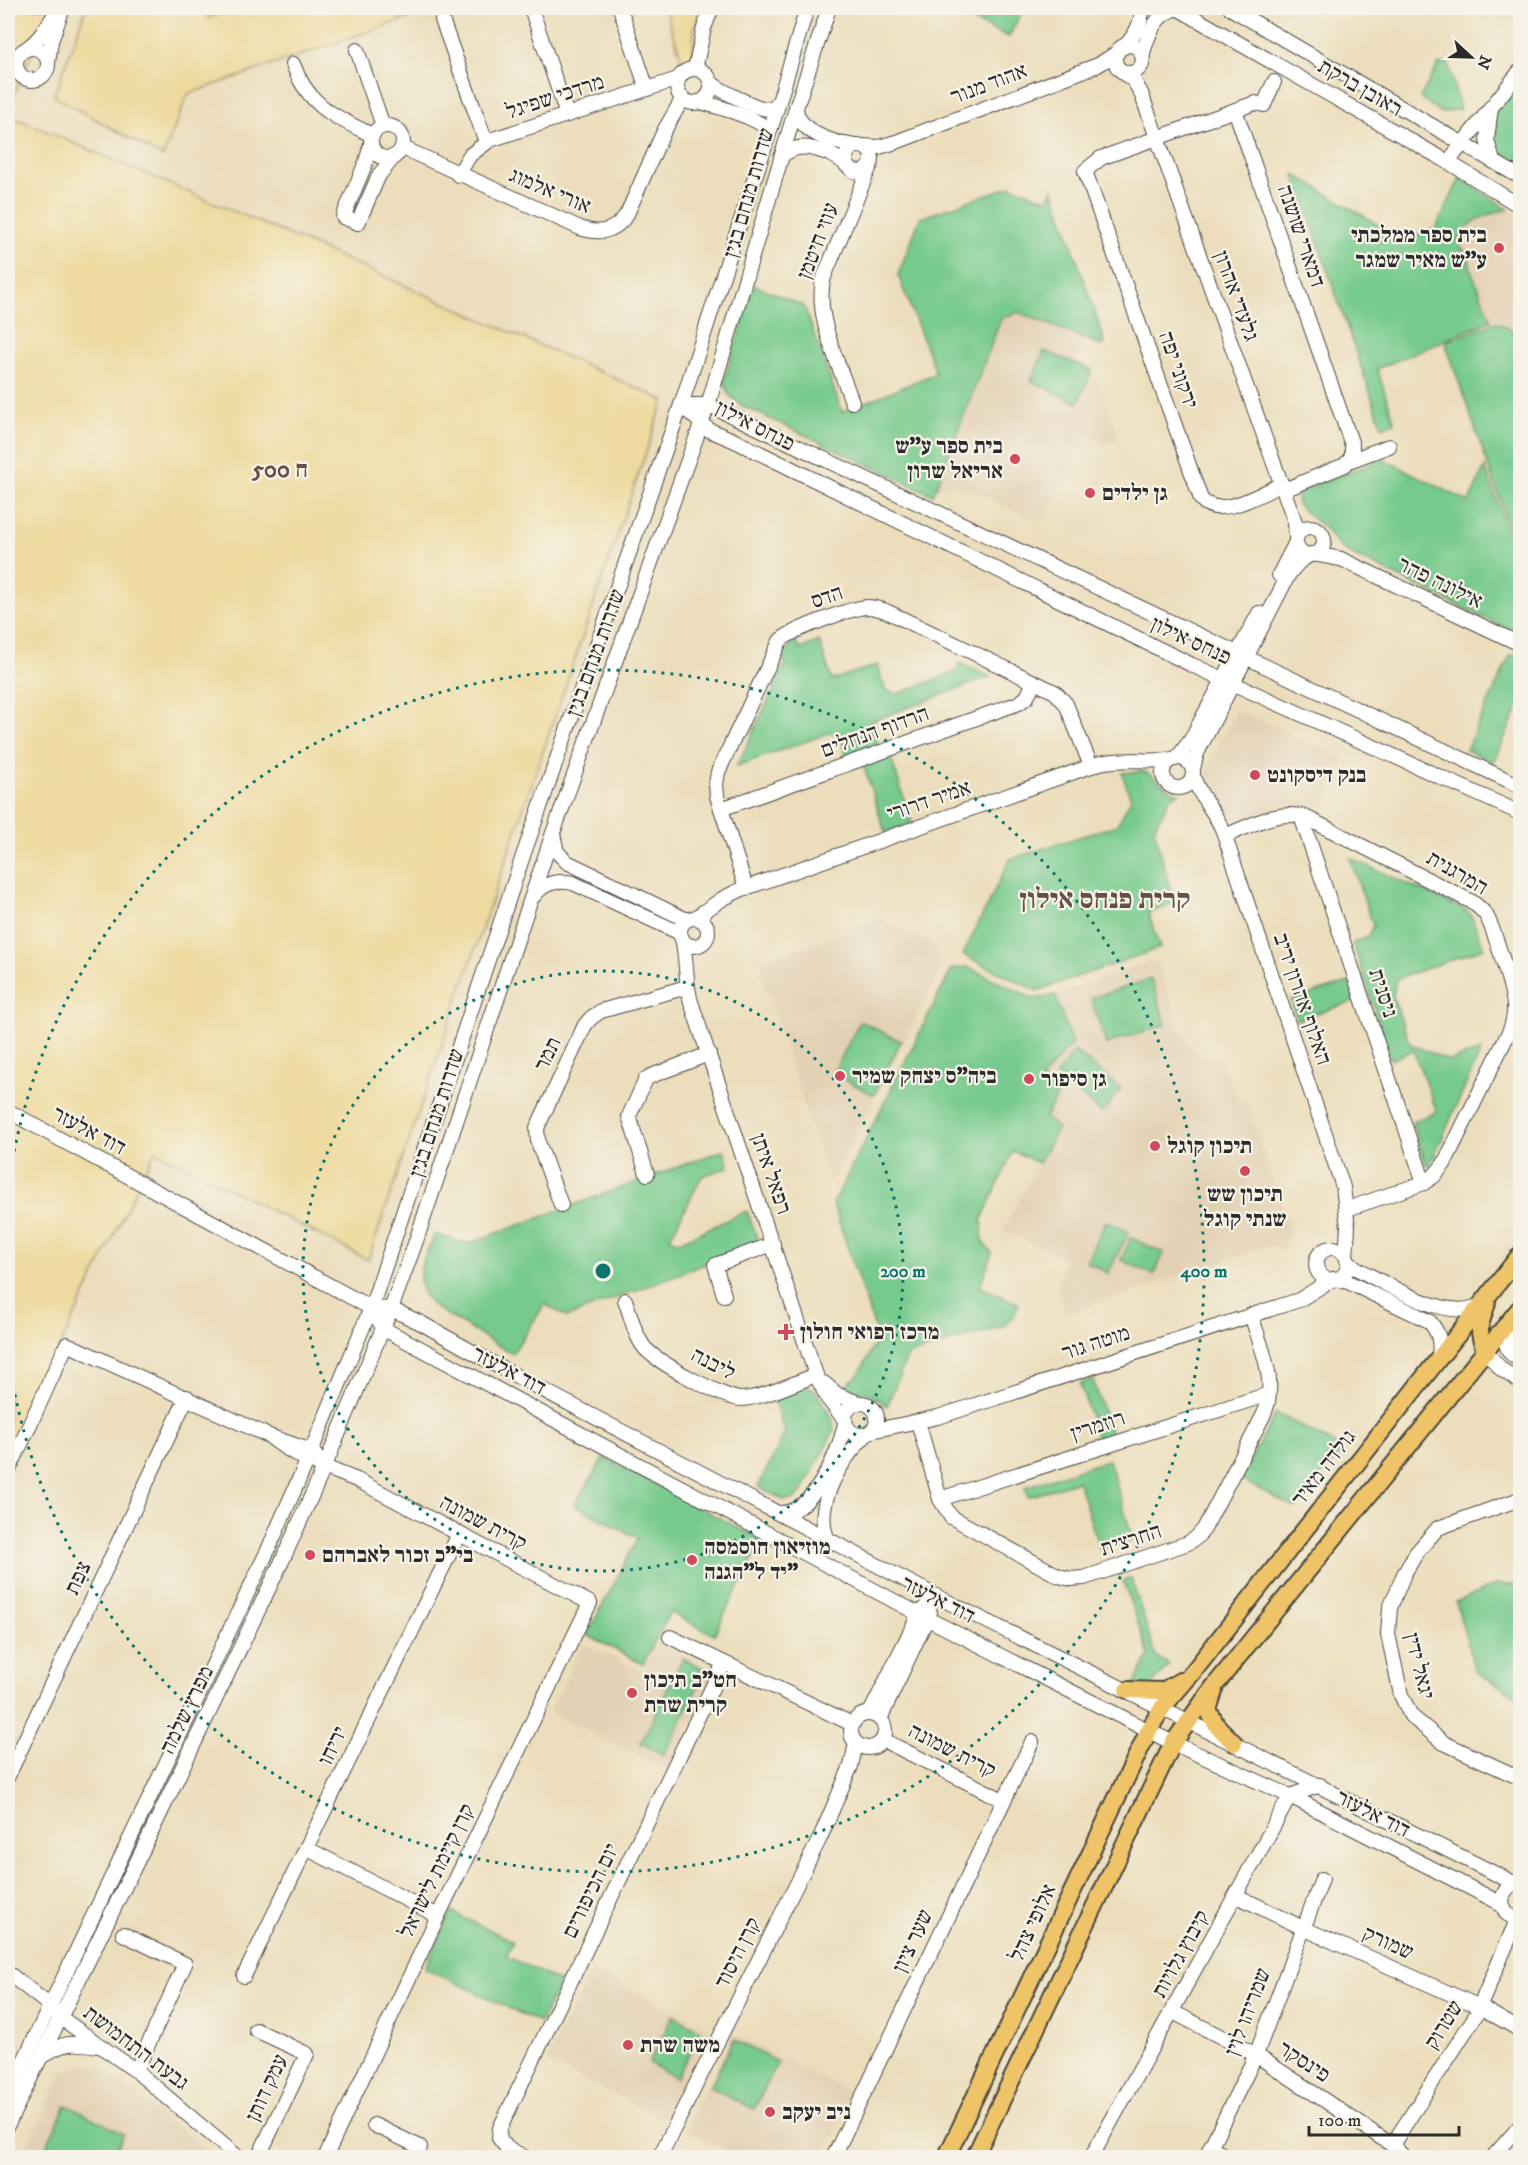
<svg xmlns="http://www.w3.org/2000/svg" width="1528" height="2165" viewBox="0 0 1528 2165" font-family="'IM FELL DW Pica','Frank Ruhl Libre',serif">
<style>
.built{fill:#e3d1b4}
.green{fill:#77ca8d;stroke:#517a5c;stroke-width:1.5}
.sand{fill:#eeda9e;stroke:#8c8264;stroke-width:1.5}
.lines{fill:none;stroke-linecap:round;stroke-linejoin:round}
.minor-casing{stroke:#484641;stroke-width:16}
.major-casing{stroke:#484641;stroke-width:20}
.minor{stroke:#fff;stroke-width:14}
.major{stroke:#efc469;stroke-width:16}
.ring{fill:none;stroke:#0f766e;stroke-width:3;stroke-dasharray:3 6}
.poi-dot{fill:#d1495b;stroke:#f7f3e8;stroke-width:2}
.labels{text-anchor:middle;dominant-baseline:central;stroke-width:4.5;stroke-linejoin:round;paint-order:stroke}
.street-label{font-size:22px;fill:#2b2b2b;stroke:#f7f3e8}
.poi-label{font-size:22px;font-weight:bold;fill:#2b2b2b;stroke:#f7f3e8;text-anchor:start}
.neighbourhood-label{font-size:24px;font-weight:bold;fill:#664f47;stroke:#f7f3e8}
.district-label{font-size:28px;font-weight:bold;fill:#664f47;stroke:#f7f3e8}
.centre{fill:#0f766e;stroke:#f7f3e8;stroke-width:3}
.ring-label{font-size:18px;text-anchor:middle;font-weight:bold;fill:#0f766e;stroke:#f7f3e8;stroke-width:4.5;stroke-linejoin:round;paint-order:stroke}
</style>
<rect width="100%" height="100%" fill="#f7f3e8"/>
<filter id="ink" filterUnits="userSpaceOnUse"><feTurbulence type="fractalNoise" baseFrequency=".0167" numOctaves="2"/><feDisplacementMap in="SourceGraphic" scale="12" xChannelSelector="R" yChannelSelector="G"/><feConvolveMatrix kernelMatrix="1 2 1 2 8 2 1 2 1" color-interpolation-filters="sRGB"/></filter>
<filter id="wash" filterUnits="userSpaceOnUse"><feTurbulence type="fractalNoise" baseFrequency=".008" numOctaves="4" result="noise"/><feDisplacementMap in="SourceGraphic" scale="24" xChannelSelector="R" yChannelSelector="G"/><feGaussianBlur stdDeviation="1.35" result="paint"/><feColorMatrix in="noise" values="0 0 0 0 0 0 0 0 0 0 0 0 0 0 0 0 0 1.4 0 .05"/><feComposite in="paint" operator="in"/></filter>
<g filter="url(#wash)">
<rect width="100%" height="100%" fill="#ecdebc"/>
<g class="built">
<path d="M1508,209L1520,217V335L1491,320L1471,270L1468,255L1457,242L1469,223L1482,216Z"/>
<path d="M1018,312L1085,339L1076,361L1094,369L1119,440L1104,444L1086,434L1043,523L958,486L948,485L936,490L1001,319Z"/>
<path d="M1237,710L1345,758L1319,817L1298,808L1278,809L1227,824L1207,791V769Z"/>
<path d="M880,919L936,946L940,971L832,1180L829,1181L760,972L766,959Z"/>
<path d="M1152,960L1158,963L1182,1033L1188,1044L1200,1055L1221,1061L1239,1102L1246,1098L1290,1231L1283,1252L1268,1246L1065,1314L1057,1284L1066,1259L1003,1230L1058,1128L1045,1118L1041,1079L1072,1043L1055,995Z"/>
<path d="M583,1643L643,1672L657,1643L715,1671L668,1770L549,1713Z"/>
<path d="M592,1970L710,2029L664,2120L546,2061Z"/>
<path d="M733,2034L854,2094L823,2157H742L685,2130Z"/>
<path d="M82,2065L100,2066L216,2157L21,2158L64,2070Z"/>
</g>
<g class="green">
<path d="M946,8H1020L1023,9L1009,37Z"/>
<path d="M1448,62L1460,109L1442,113L1420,98L1438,65Z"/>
<path d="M1520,83V170L1500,158L1493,147V122L1498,108Z"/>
<path d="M1294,174L1403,240L1436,228L1460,178L1508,209C1482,216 1471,218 1457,242L1468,255L1471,270L1491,320L1377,369L1395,423L1382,427Z"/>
<path d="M1011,186L1048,200L1053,189L1105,342L1103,346L1018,312L1001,319L933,495L741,405L728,394L724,380L754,285L804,306L842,412L936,373L898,275L920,218Z"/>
<path d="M1496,322L1520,335V557L1445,342Z"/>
<path d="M1044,351L1092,370L1078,403L1031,381Z"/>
<path d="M1383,459L1469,502L1485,467L1520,565V635L1353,555L1339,546L1324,527L1305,512L1297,504V495L1300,491Z"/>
<path d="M795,639L800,649L819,641L832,680L877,665L885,690L897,694L956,672L960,663L990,677L872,721L879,747L846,757L840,736L829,733L737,766L786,663L781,659Z"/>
<path d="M1511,654L1520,658V704L1493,762L1466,750Z"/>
<path d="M890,755L912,823L885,832L863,764Z"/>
<path d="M1143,771C1157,776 1164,790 1179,793L1170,798L1154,829L1174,903L1148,912L1160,948L1037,991L963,955L1010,859L1117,825L1131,799L1122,773Z"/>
<path d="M1350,858L1467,911L1471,915L1484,948L1396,979L1393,997L1410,1044L1449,1061L1481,1051L1430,1165L1426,1164L1412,1122L1437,1112L1413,1050L1391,1060L1353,943L1368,936L1373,926Z"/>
<path d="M967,967L1034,999L1055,995L1072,1043L1041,1079L1059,1093L1045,1117L1058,1128L1039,1163L1013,1151L981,1221L983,1224C980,1236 983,1244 992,1253L980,1287L1019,1304L1013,1317L1004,1326L908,1355L887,1406C880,1400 872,1394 864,1392C856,1390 850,1392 843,1388L859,1374L878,1338L833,1204L952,969Z"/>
<path d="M1151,979L1166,1024L1106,1044L1091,998Z"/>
<path d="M1349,982L1355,1001L1297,1020L1291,1000Z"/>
<path d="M860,1021L901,1041L874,1095L833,1074Z"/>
<path d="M1075,1051L1121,1089L1102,1113L1056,1075Z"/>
<path d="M724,1150L729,1167L702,1176L670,1238L679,1242L747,1211L759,1243L567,1317L545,1304L512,1354L434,1307C408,1281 423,1263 435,1234L467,1244Z"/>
<path d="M1106,1221L1129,1232L1108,1273L1086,1262Z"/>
<path d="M1131,1238L1164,1253L1154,1275L1121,1260Z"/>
<path d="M1093,1379L1111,1435L1093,1441L1096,1434L1080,1384Z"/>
<path d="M806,1385L815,1390L832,1418L834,1430L803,1490L794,1499L784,1500L758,1487L785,1433L774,1400Z"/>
<path d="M1276,1413L1343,1449L1295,1508L1240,1479Z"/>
<path d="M604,1458L762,1540L714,1635L670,1612L643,1664L587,1635L638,1538L574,1505Z"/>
<path d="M1109,1460L1133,1540L1100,1550L1078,1481L1028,1497L1025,1487Z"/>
<path d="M1131,1578L1156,1656L1169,1665L1148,1689H1132L1149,1655L1123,1581Z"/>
<path d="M1497,1584L1520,1586V1698L1475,1671L1456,1602Z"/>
<path d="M683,1658L706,1670L664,1755L641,1743Z"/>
<path d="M451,1912L513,1941L506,1956L560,1982L540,2023L425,1968Z"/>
<path d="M673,2016L701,2031L676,2078L649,2063Z"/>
<path d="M734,2040L778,2062L754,2109L710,2087Z"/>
<path d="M66,2105L124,2134L113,2157H62L45,2149Z"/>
</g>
<g class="sand">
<path d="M8,8H52L8,108Z"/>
<path d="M86,8H205L208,18L239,8H437L188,94L163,157L54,96Z"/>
<path d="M665,8H702L694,29L693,58L682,61Z"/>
<path d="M8,115L320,248L664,400L368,1260L155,1151L8,1453Z"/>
</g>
</g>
<g filter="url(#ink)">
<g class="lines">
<g class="minor-casing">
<g id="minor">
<path d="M531,8L567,115"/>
<path d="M620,8L647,89"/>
<path d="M1177,8L1448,162L1520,206"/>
<path d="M1230,8L1520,177"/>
<path d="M442,20L486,142"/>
<circle cx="1129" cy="59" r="14"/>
<path d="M1124,47C1135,36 1142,24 1142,8"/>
<circle cx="32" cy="64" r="16"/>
<path d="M26,49C39,40 47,27 55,14"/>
<path d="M357,50L383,126"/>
<path d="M1142,56C1148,35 1155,13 1178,8"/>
<path d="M48,63L51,41L63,8"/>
<path d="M293,64C308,106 335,117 372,135"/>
<path d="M695,69L704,28L712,8"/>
<circle cx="694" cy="86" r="17"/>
<path d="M1122,71L1134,81L1141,93L1295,522L1296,537"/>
<path d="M710,81C716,89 758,109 768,109C773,109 776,105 779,101"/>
<path d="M1274,82L1264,105L1255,103L1101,158L1085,171L1201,499C1218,521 1262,493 1282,484"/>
<path d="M698,102C711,104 758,118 765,128C767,132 767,133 767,138"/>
<path d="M1491,107L1487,140L1493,161"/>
<path d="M796,108C798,133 834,143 855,146"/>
<path d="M1235,110L1352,445V456L1345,465L1284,490"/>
<circle cx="387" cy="142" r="16"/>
<path d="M371,144L366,162L343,217L358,223L379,175L394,157"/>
<circle cx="859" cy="159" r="13"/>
<path d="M862,146L879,147L896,142L1098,65L1118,52"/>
<path d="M403,148L580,228C600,235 615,232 627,214L664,131L683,98"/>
<path d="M781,157C796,143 810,147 827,153C835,157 842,159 847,166"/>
<path d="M1448,162L1520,71"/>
<path d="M458,175L470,155L490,140L678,79"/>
<path d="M852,402C840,366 813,314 824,277L870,166"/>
<path d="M681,405L709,430L733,440L1192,665L1520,813"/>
<path d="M681,405H708L741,420L1520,786"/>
<path d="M1349,461L1389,446"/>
<circle cx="1310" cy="541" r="14"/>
<path d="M1313,554L1341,559L1520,644"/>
<path d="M1279,575L1296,542"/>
<path d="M1177,758L1190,741L1259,613"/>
<circle cx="1178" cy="773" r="15"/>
<path d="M1193,769L1197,753L1289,574L1299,562L1311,554"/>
<path d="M1193,776C1199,797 1215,811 1223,831L1343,1187L1348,1227L1346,1257"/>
<path d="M721,809L1019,703L1027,697L1034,682"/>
<path d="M1301,816L1424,1183"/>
<path d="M553,834L557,852L567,862L687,920"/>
<path d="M1225,836C1250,826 1277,809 1305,817L1472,902C1478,906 1482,910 1486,915C1494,929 1513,990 1514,1005C1515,1015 1513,1023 1509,1032L1444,1164L1434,1176L1424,1183L1347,1209"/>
<path d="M746,888L717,796L716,784L718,772L780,641C791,630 851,608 867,607C874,607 880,609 886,611L1055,692L1066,704L1091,766"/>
<path d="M534,896C544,882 557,880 573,883L680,933"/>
<path d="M695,918L722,899L740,890L1100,763C1124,757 1150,763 1175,759"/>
<circle cx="694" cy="932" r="14"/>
<path d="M682,938C687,959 685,981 691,1002L816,1375L828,1399L845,1420"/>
<path d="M8,1111L371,1308L391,1309L421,1323L503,1369L936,1596L1514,1883"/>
<path d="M647,1174L629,1116L646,1079L651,1076L709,1054"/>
<path d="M561,1205L538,1142L537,1128L585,1025L591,1018L601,1011L687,987"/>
<circle cx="1332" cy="1264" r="16"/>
<path d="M1347,1260L1356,1268C1385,1283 1453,1326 1482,1303"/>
<path d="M1336,1279L1348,1282L1429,1321C1439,1332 1442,1345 1438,1359"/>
<path d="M724,1295L715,1265L773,1244"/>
<path d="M625,1300C631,1315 634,1334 644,1347C654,1361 725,1399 741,1399C761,1399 797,1382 816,1375"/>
<path d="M371,1308L384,1329L928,1619L1173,1743L1290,1796L1502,1904"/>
<path d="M1510,1322C1506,1340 1501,1350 1520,1360"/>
<path d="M1486,1352L1501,1369L1520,1382"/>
<path d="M824,1383L838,1395L859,1403"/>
<circle cx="861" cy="1419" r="16"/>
<path d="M918,1422L940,1499L951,1517L1059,1576L1071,1579L1084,1578L1188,1543L1196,1538L1204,1529L1263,1416C1279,1384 1261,1347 1251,1315"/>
<path d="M871,1431L938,1417L1299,1300L1333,1279"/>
<path d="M269,1436C295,1458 325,1467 357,1480L590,1603L438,1916L325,2158"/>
<path d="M8,1472L67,1344L269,1436L312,1451L316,1456"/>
<path d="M940,1499L1269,1394"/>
<path d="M1520,1499L1438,1528L1417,1552L1404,1574L1390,1608L1388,1634L1401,1695L1411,1716L1444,1743L1520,1778"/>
<path d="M779,1513C813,1515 840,1451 845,1423"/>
<path d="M828,1540C812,1505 842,1458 867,1434"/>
<path d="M670,1637L852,1724"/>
<path d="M870,1713L919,1614L936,1596"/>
<circle cx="868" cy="1731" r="17"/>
<path d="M880,1719L930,1612"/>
<path d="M883,1740L1003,1800"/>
<path d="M8,1776L187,1397"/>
<path d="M306,1848L438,1916"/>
<path d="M1520,1882C1504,1885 1497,1900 1507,1914L1520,1921"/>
<path d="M1237,1896L1303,1928L1480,2007L1520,2030"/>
<path d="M123,1934L185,1964L136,2071"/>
<path d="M8,1973L49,2005L61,2018L136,2071L239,2158"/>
<path d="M244,1976L459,1534"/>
<path d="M1173,2012L1256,2055L1392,2145L1405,2158"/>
<path d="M256,2030L307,2054L258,2158"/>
<path d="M41,2057C64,2041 72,2042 99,2046"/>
<path d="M8,2094L268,1550L307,1461L371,1308L524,853L681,405L775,115L807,8"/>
<path d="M8,2124L148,1839L283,1559L324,1468L391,1309L416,1241L552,836L708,405L796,108L829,8"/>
<path d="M374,2125L420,2147L416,2158"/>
<path d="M1392,2145L1476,2015L1517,1920"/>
<path d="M1211,2147L1228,2158"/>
<path d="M526,2158L507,2148L499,2138L500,2128L724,1663"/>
<path d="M659,2158L820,1838L851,1766L856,1743"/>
<path d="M833,2158L1032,1742"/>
<path d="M1091,2158L1290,1796L1320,1785"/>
<path d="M1205,2158L1256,2055L1322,1879"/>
<path d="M1492,2158L1520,2126"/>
</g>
</g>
<g class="major-casing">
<g id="major">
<path d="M1486,1352C1476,1330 1480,1325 1487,1303"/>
<path d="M1127,1690L1163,1691L1180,1681"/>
<path d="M1214,1691L1208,1710L1217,1726L1234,1743"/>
<path d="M946,2158L1149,1730L1162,1708L1193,1672L1520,1255"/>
<path d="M974,2158L1173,1743L1216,1684L1520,1308"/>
</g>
</g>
<use href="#minor" class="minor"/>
<use href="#major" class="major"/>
</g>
</g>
<g class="ring">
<circle cx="603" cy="1271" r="300"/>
<path d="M8 1187A601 601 0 1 1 8 1355"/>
</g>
<g class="poi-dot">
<circle cx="1499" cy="248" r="6"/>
<circle cx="1015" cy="459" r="6"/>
<circle cx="1090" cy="493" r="6"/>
<circle cx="1255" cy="775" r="6"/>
<circle cx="840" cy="1076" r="6"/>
<circle cx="1029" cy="1079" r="6"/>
<circle cx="1155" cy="1146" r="6"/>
<circle cx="1245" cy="1171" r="6"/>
<path d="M783 1323h6v6h6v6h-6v6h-6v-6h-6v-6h6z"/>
<circle cx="310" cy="1555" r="6"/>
<circle cx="692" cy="1560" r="6"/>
<circle cx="632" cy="1693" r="6"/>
<circle cx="628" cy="2045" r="6"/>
<circle cx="770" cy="2112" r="6"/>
</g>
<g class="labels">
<g class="street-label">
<text transform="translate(989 84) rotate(-21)">אהוד מנור</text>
<text transform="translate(1360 88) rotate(30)">ראובן ברקת</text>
<text transform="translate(555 97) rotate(-18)">מרדכי שפיגל</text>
<text transform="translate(550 191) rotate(23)">אורי אלמוג</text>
<text transform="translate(749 193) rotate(-74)">שדרות מנחם בגין</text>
<text transform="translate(1301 236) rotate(71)">דמארי שושנה</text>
<text transform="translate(818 241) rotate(-69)">עוזי חיטמן</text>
<text transform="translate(1236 296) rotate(70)">גלעדי אהרון</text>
<text transform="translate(1178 370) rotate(71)">ירקוני יפה</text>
<text transform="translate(755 426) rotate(27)">פנחס אילון</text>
<text transform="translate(1440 583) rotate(26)">אילונה פהר</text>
<text transform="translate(827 597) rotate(-19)">הדס</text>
<text transform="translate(1191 641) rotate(25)">פנחס אילון</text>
<text transform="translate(596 653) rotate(-70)">שדרות מנחם בגין</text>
<text transform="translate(875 732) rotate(-20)">הרדוף הנחלים</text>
<text transform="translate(929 801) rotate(-19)">אמיר דרורי</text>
<text transform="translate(1457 873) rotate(30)">המרגנית</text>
<text transform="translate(1383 993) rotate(72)">ניסנית</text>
<text transform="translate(1302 999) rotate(71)">האלוף אהרון יריב</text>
<text transform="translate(548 1054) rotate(-64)">תמר</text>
<text transform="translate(437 1113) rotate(-72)">שדרות מנחם בגין</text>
<text transform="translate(89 1131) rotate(28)">דוד אלעזר</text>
<text transform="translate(771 1174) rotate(71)">רפאל איתן</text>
<text transform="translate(1096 1343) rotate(-18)">מוטה גור</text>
<text transform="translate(713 1364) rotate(27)">ליבנה</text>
<text transform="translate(509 1371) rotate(28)">דוד אלעזר</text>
<text transform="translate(1098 1426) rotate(-18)">רוזמרין</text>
<text transform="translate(1324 1468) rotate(-52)">גולדה מאיר</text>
<text transform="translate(483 1523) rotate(28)">קרית שמונה</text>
<text transform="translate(1131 1540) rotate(-18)">החרצית</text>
<text transform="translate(78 1578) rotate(-65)">צפת</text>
<text transform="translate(938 1600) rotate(27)">דוד אלעזר</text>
<text transform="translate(1419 1666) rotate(76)">יגאל ידין</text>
<text transform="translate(187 1710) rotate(-64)">מפרץ שלמה</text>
<text transform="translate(333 1746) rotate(-64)">יריחו</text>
<text transform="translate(952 1751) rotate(27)">קרית שמונה</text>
<text transform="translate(1373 1814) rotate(27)">דוד אלעזר</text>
<text transform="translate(437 1871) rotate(-64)">קרן קיימת לישראל</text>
<text transform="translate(591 1891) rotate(-64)">יום הכיפורים</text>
<text transform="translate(1033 1923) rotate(-65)">אלופי צהל</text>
<text transform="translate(913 1941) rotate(-65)">שער ציון</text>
<text transform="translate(1388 1943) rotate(24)">שמורק</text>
<text transform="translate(738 1953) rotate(-63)">קרן היסוד</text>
<text transform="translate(1181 1954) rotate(-61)">קיבוץ גלויות</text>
<text transform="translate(1248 2012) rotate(-69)">שמריהו לוין</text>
<text transform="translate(1444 2025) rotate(-58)">שטרוק</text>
<text transform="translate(136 2048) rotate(37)">גבעת התחמושת</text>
<text transform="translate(1304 2062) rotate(33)">פינסקר</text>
<text transform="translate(267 2088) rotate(-65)">עמק דותן</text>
</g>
<g class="poi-label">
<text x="1487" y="235" text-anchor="end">בית ספר ממלכתי<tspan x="1487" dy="25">ע’’ש מאיר שמגר</tspan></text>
<text x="1003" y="446" text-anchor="end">בית ספר ע''ש<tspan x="1003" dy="25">אריאל שרון</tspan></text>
<text x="1102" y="493">גן ילדים</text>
<text x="1267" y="775">בנק דיסקונט</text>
<text x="852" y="1076">ביה"ס יצחק שמיר</text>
<text x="1041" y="1079">גן סיפור</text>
<text x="1167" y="1146">תיכון קוגל</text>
<text x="1245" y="1194" text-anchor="middle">תיכון שש<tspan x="1245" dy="25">שנתי קוגל</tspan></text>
<text x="800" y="1332">מרכז רפואי חולון</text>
<text x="704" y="1547">מוזיאון חוסמסה<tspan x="704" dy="25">יד ל"הגנה"</tspan></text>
<text x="322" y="1555">בי"כ זכור לאברהם</text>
<text x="644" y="1680">חט"ב תיכון<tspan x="644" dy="25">קרית שרת</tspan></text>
<text x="640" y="2045">משה שרת</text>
<text x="782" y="2112">ניב יעקב</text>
</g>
<g class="neighbourhood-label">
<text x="280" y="470">ח 500</text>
</g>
<g class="district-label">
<text x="1105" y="899">קרית פנחס אילון</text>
</g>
</g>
<circle cx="603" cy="1271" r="9" class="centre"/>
<g class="ring-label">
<text x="903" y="1277">200 m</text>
<text x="1204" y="1277">400 m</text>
</g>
<rect width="1528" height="2165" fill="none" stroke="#f7f3e8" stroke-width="30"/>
<g transform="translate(1471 57) rotate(112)" stroke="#f7f3e8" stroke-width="4.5" paint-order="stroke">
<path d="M0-4.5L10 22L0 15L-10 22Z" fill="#2b2b2b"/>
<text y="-9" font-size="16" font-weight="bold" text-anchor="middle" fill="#2b2b2b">N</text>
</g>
<path d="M1309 2126v9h150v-9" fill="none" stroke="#2b2b2b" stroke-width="3"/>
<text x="1318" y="2126" font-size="18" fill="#2b2b2b" stroke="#f7f3e8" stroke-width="4.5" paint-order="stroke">100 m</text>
</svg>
